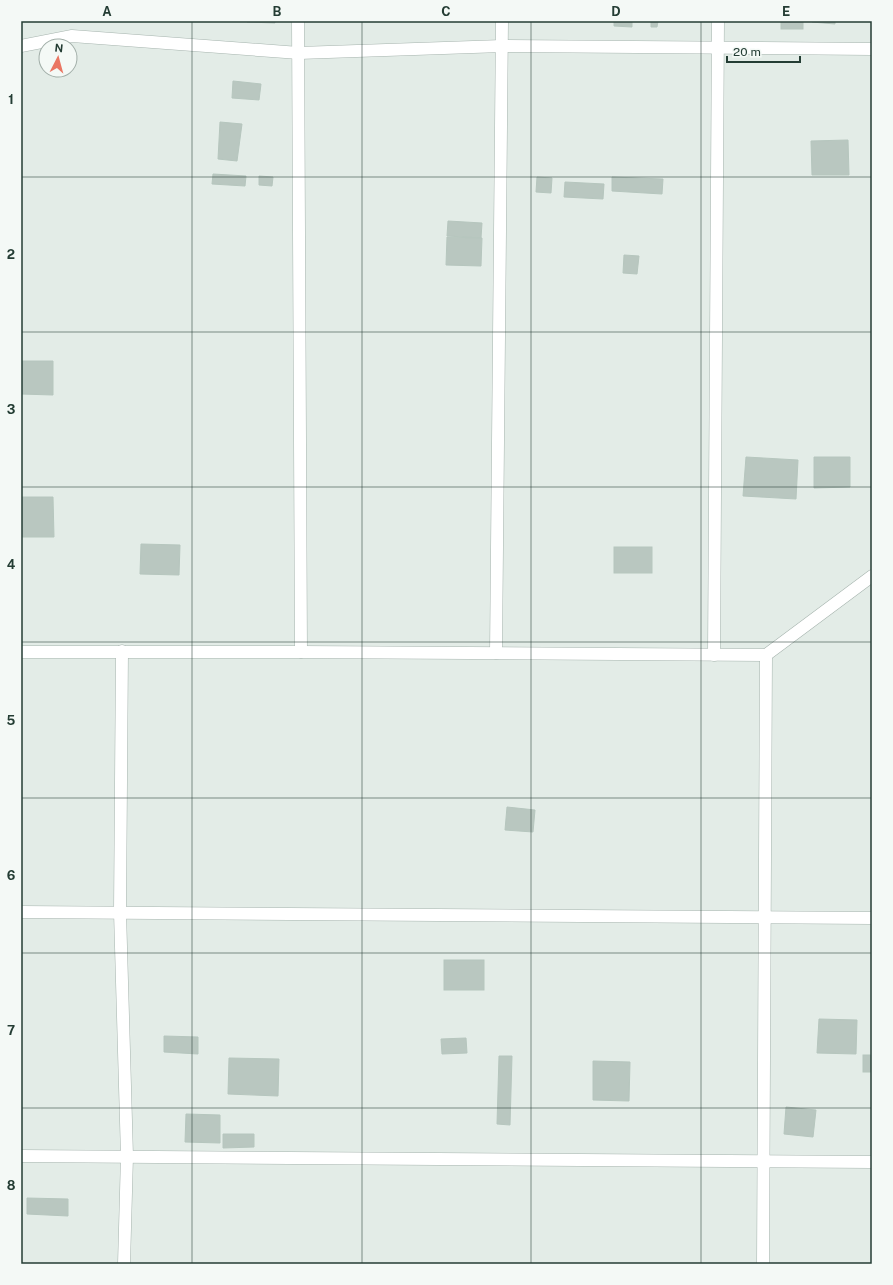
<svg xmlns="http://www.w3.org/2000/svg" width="893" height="1285" viewBox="0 0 893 1285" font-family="'Public Sans',sans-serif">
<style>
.building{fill:#b9c7c0;stroke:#b6c6be}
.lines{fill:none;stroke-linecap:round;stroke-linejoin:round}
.minor-casing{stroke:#a6b4ae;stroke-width:13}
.minor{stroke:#fff;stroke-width:12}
.grid{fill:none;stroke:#243d34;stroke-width:1;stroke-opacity:0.55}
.neatline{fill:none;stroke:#243d34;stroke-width:1.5}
.grid-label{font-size:13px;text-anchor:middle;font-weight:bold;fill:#243d34}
</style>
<rect width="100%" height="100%" fill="#e3ece7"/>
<g class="building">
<path d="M248,21H275V23L247,22Z"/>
<path d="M614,21H632V27L614,26Z"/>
<path d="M651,21H658L657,27H651Z"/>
<rect x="781" y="21" width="22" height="8"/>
<path d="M812,21H835V24L812,22Z"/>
<path d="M233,81L261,84L259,100L232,98Z"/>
<path d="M220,122L242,124L237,161L218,159Z"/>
<path d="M848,140L849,175H812L811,141Z"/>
<path d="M213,174L246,176L245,186L212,184Z"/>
<path d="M259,176L273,177L272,186L259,185Z"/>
<path d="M537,177L552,178L551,193L536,192Z"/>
<path d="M612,177L663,179L662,194L612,191Z"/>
<path d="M565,182L604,184L603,199L564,197Z"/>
<path d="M448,221L482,223L481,238L447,236Z"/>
<path d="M447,237L482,238L481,266L446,265Z"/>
<path d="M624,255L639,256L637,274L623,273Z"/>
<path d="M21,361H53V395L21,394Z"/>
<path d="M746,457L798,460L796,499L743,496Z"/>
<path d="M814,457H850V487L814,488Z"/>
<path d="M21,497H53L54,537H21Z"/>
<path d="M141,544L180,545L179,575L140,574Z"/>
<rect x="614" y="547" width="38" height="26"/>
<path d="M507,807L535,810L533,832L505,830Z"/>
<rect x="444" y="960" width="40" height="30"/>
<path d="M819,1019L857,1020L856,1054L817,1053Z"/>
<path d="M164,1036L198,1037V1054L164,1052Z"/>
<path d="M466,1038L467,1053L442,1054L441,1039Z"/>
<rect x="863" y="1055" width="9" height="17"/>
<path d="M499,1056H512L510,1125L497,1124Z"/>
<path d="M229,1058L279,1059L278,1096L228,1094Z"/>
<path d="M593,1061L630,1062L629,1101L593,1100Z"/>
<path d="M786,1107L816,1110L813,1137L784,1134Z"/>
<path d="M186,1114L220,1115V1143L185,1142Z"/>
<path d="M223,1134H254V1147L223,1148Z"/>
<path d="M27,1198L68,1199V1216L27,1214Z"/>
</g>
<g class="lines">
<g class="minor-casing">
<g id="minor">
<path d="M298,21L301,652"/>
<path d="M21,46L72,36L299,53L502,46L872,49"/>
<path d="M122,651L120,912L127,1156L124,1264"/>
<path d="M21,652H301L766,655L872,576"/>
<path d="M496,653L502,21"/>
<path d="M714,655L718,21"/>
<path d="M21,912L872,918"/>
<path d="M21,1156L872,1162"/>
<path d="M763,1264L766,655"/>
</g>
</g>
<use href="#minor" class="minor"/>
</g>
<path class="grid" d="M192,21V1264M362,21V1264M531,21V1264M701,21V1264M21,177H872M21,332H872M21,487H872M21,642H872M21,798H872M21,953H872M21,1108H872"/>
<rect width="893" height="1285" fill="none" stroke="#f4f9f6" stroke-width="44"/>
<g transform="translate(58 58) rotate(6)"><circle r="19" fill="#f4f9f6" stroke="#a1aea8"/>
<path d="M0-3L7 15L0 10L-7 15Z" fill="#ea7663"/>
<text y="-6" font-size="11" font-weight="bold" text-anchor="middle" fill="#243d34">N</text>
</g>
<path d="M727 56v6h73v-6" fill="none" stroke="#243d34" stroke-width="2"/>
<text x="733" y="56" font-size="12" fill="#243d34" stroke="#f4f9f6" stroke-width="3" paint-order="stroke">20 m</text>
<rect x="22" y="22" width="849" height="1241" class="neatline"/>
<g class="grid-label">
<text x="107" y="16">A</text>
<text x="277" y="16">B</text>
<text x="446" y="16">C</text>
<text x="616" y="16">D</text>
<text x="786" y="16">E</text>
<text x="11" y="104">1</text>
<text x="11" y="259">2</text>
<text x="11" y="414">3</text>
<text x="11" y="569">4</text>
<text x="11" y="725">5</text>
<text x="11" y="880">6</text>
<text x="11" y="1035">7</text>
<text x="11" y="1190">8</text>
</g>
</svg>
